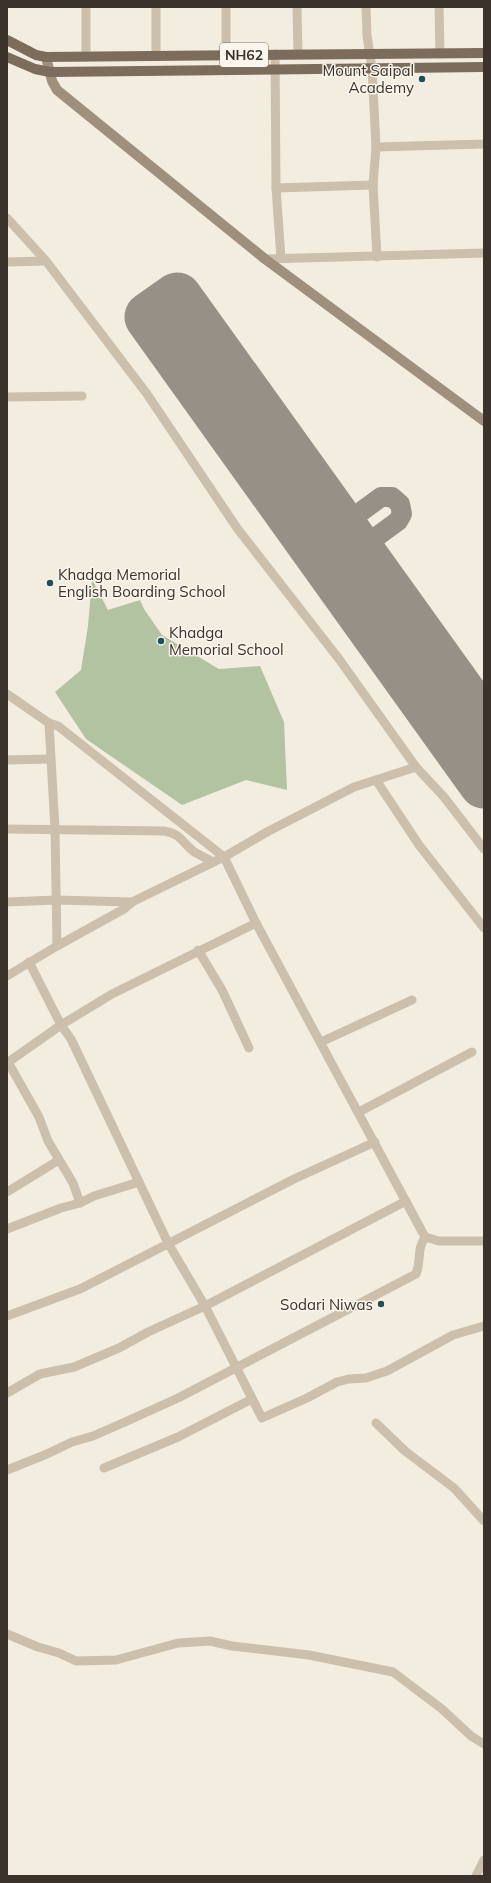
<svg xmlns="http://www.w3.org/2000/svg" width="491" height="1883" viewBox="0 0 491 1883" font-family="Mulish,sans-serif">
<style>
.green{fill:#b1c3a0}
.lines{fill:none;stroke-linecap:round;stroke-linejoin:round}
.taxiway{stroke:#969086;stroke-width:20}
.runway{stroke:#969086;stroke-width:51}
.street{stroke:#ccbfab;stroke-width:9}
.secondary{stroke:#9f8f7d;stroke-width:10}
.primary{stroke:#7b6c5c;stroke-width:10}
.poi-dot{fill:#204e5b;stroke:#faf6ed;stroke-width:1.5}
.labels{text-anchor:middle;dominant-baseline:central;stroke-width:3;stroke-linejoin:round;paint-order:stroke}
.shield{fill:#faf6ed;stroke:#746d65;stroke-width:1}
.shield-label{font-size:14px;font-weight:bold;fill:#3a322b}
.poi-label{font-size:15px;fill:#3a322b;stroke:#faf6ed;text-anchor:end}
</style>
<rect width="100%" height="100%" fill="#f3ede0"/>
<path class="green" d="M92,579L108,610L140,600L144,609L162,635L219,669L260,666L284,722L287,790L246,780L182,805L86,739L55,692L81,670L88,626Z"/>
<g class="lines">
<path class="taxiway" d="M328,536L381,497H392L400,504L402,514L398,521L345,560"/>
<path class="runway" d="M484,726L177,298L150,317L484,783"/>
<g class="street">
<path d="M156,7V56"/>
<path d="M226,7V55"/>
<path d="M297,7L298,54"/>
<path d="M366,7L367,36L372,68L376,147L373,185L377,257"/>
<path d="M439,7L440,54"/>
<path d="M275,54L276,188L281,258"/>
<path d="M86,57V7"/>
<path d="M376,147L484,144"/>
<path d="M276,188L373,185"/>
<path d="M7,218L46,261L147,394L237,528L339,659L416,767L444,797L484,849"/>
<path d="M265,259L484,253"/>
<path d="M7,262L46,261"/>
<path d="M7,397L82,396"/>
<path d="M7,694L49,723L55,829L57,946"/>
<path d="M49,723L58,726L224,857L256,923L425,1237L439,1241H484"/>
<path d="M7,760L50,759"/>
<path d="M376,780L419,845L484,928"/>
<path d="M7,829L164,831C181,834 181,841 193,851C199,855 206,858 213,862"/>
<path d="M7,902L56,900L132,902"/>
<path d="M198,950L222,990L249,1048"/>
<path d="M29,962L61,1025L112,994L256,923"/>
<path d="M7,976L57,946L124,909L132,902L224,857L267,832L354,787L416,767"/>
<path d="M321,1042L412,1000"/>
<path d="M8,1062L39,1117L48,1141L73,1183L80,1203"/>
<path d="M7,1063L61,1025L71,1039L168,1243L205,1306L262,1418L307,1398L337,1382L349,1379L366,1378L387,1371L453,1335L484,1326"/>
<path d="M359,1112L472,1052"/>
<path d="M7,1192L59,1160"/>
<path d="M7,1229L61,1208L80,1203L94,1196L139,1182"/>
<path d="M7,1316L80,1289L294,1179L375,1142"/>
<path d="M7,1393L40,1374L74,1367L119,1348L148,1332L205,1306L406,1201"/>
<path d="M376,1423L405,1451L454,1488L484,1521"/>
<path d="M104,1468L178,1437L252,1399"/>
<path d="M7,1470L47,1454L72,1442L93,1436L125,1422L178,1398L416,1274C422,1258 416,1252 425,1237"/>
<path d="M7,1634L38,1647L59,1653L76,1661L116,1660L178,1643L210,1641L232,1646L309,1655L393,1672L442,1709L471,1736L484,1744"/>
<path d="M476,1876L484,1860"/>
</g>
<path class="secondary" d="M46,57L52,81L57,90L265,259L484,421"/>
<g class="primary">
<path d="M7,40L36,55L46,57L484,53"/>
<path d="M7,57L35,69L50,72L484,67"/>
</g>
</g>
<g class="poi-dot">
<circle cx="422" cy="79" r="4"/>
<circle cx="50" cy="583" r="4"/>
<circle cx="161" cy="641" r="4"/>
<circle cx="381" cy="1304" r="4"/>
</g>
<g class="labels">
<rect class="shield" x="220" y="43" width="48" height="24" rx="3"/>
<g class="shield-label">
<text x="244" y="55">NH62</text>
</g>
<g class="poi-label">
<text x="414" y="70">Mount Saipal<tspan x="414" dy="17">Academy</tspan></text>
<text x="58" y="574" text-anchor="start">Khadga Memorial<tspan x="58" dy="17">English Boarding School</tspan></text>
<text x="169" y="632" text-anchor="start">Khadga<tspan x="169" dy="17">Memorial School</tspan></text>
<text x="373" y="1304">Sodari Niwas</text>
</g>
</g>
<rect width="491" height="1883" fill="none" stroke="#3a322b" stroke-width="16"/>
</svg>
